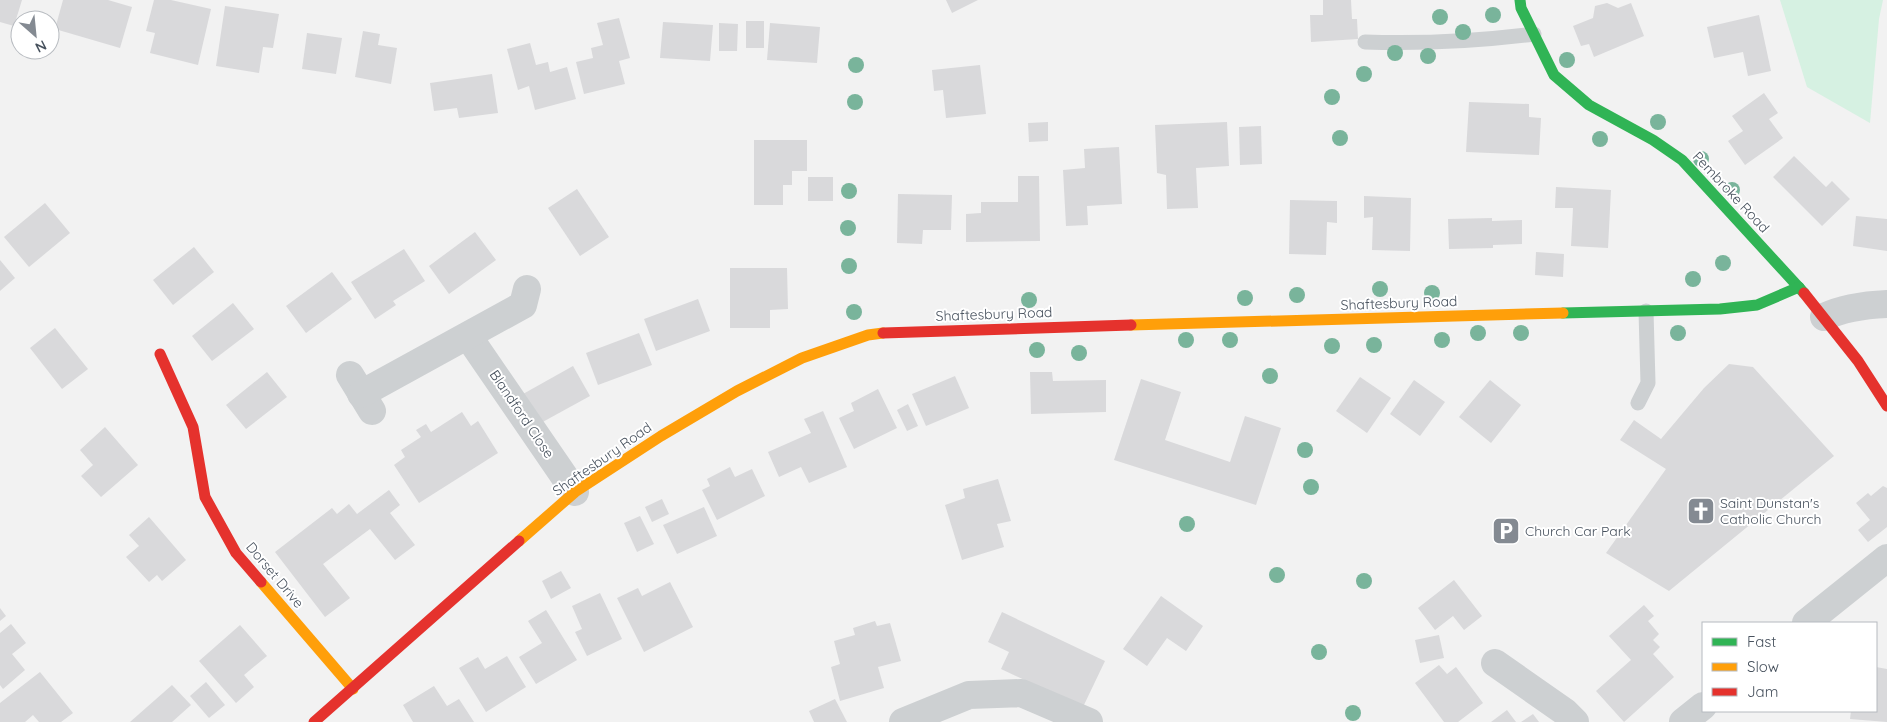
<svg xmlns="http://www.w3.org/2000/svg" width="1887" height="722" viewBox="0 0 1887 722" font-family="Quicksand,sans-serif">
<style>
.green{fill:#d6f1e2}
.building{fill:#d9d9db}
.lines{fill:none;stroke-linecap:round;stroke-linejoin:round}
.lane{stroke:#cdd0d2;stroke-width:15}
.street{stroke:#cdd0d2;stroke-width:28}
.fast{stroke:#30b455;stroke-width:11}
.slow{stroke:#ff9f0a;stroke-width:11}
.jam{stroke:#e5322d;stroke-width:11}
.tree{fill:#79b49b}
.labels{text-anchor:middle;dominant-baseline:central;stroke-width:4;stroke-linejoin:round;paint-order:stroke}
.street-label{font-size:14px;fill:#48525e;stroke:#fff}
.poi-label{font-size:14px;fill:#48525e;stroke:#fff;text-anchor:start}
</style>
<rect width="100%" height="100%" fill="#f2f2f2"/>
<path class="green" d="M1780,0H1883L1879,19L1870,123L1807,87Z"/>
<g class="building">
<path d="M0,0H22L14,26L0,22Z"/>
<path d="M63,0H108L132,7L120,48L55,29Z"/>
<path d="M154,0H171L211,9L198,65L150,53L155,33L146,31Z"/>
<path d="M946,0H978L952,13Z"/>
<path d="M1323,0H1351L1352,19H1357L1358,39L1311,42L1310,15H1323Z"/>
<path d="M1607,3L1618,8L1631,3L1644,36L1594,57L1589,44L1581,46L1573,26L1593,18L1595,6Z"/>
<path d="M225,6L279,14L273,48L263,47L259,73L216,66Z"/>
<path d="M1759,15L1771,71L1748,76L1743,52L1714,58L1707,27Z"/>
<path d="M619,18L630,58L619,61L625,84L584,94L576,62L593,58L591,48L603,45L597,23Z"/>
<rect x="746" y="21" width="18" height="27"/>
<path d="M663,22L713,25L710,61L660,58Z"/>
<path d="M719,23L738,24L737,51H719Z"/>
<path d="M770,23L820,27L817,63L767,60Z"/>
<path d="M363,31L380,34L378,45L397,48L391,84L355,77Z"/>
<path d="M307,33L342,38L336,74L302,69Z"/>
<path d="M530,43L536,65L548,62L550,72L567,67L576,99L535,110L529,86L518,90L507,49Z"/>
<path d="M980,65L986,114L946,118L943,90L934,91L932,70Z"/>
<path d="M492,74L498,113L459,118L457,108L434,111L430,83Z"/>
<path d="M1764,93L1778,113L1769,119L1783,138L1745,165L1728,141L1743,131L1732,116Z"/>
<path d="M1469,102L1529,104V117L1541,118L1539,155L1466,152Z"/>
<path d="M1048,122V141L1029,142L1028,123Z"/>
<path d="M1227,122L1229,166L1196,168L1198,208L1167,209L1166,175L1157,173L1155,125Z"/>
<path d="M1261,126L1262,164L1240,165L1239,127Z"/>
<path d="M754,140H807V171H792V185H783V205H754Z"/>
<path d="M1119,147L1122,204L1087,206L1088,225L1066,226L1063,170L1085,168L1084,149Z"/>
<path d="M1794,156L1826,187L1832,181L1850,199L1822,226L1773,177Z"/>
<path d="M1018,176H1039L1040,241L966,242V214L981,213V202H1018Z"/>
<rect x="808" y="177" width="25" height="24"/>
<path d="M1556,187L1611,190L1608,248L1571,246L1573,208H1555Z"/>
<path d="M577,189L609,237L580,256L548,208Z"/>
<path d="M898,194L952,195L951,230H923L922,244L897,243Z"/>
<path d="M1364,196L1411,198L1410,251L1372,250L1373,217L1364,218Z"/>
<path d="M1290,200L1337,201V223L1327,222L1326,255L1289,254Z"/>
<path d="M45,203L70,233L29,267L4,237Z"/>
<path d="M1856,216L1887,219V251L1853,246Z"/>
<path d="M1492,218V221L1522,220V244L1493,245V248L1449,249L1448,219Z"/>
<path d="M475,232L496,260L449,294L429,266Z"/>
<path d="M194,247L214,272L173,305L153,280Z"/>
<path d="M404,249L425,281L393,301L396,305L375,319L351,282Z"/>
<path d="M1536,252L1564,254L1563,277L1535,275Z"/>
<path d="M0,260L15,278L0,291Z"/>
<path d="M730,268H787L788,309L770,310V328H730Z"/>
<path d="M332,272L352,299L306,333L286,306Z"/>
<path d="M698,299L710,331L656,351L644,319Z"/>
<path d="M233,303L254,329L212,361L192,336Z"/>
<path d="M55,328L88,369L62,389L30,348Z"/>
<path d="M639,333L652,365L598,385L586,353Z"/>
<path d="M1729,364L1753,367L1834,456L1669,591L1606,553L1666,469L1620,440L1634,420L1661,439L1704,388Z"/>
<path d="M573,366L590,396L539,424L523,394Z"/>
<path d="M267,372L287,397L246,429L226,405Z"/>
<path d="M1030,372H1052L1053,381L1106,380V412L1031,414Z"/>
<path d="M955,376L969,408L926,426L912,394Z"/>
<path d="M1360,377L1391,398L1367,433L1336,411Z"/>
<path d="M1141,379L1181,392L1165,440L1230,462L1245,416L1281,428L1256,505L1114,460Z"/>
<path d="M1414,380L1445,402L1420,436L1390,414Z"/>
<path d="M1490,380L1521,405L1491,443L1459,417Z"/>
<path d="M878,389L897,428L854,449L839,418L854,411L851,403Z"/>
<path d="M908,404L918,426L907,431L897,410Z"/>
<path d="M823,411L847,467L809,483L801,467L779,477L768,452L811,433L804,419Z"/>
<path d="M462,412L471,426L478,421L498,453L419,503L394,465L405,457L401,450L421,437L416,430L426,424L431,432Z"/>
<path d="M105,427L138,465L101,497L81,476L93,465L80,450Z"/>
<path d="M730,467L735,477L752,469L765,496L717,520L702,490L710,486L707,479Z"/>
<path d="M998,479L1011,521L997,524L1004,547L962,560L945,505L965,498L963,489Z"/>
<path d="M1883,486L1887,488V527L1868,542L1858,530L1870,520L1856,503L1868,493L1871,496Z"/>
<path d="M389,490L400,505L390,513L415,545L395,560L370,529L323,564L350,598L325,617L275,552L332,508L337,514L349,504L357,514Z"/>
<path d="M662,499L669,514L652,522L645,507Z"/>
<path d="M704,507L717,536L677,554L663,525Z"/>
<path d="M640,516L654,544L637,552L624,523Z"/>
<path d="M149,517L186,560L162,581L157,575L149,582L126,557L139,546L129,535Z"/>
<path d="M561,571L571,588L551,599L542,581Z"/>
<path d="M1454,580L1482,616L1464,630L1453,616L1435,630L1418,608Z"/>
<path d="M670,582L693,627L644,652L617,598L638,588L642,596Z"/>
<path d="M600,593L622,639L587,656L575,632L582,629L572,606Z"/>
<path d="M1161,596L1203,626L1186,651L1167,638L1147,666L1123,649Z"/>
<path d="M1644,605L1654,616L1648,621L1659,634L1653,640L1660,647L1653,654L1674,677L1624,722L1596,691L1631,660L1609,636Z"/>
<path d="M0,608L6,616L0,621Z"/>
<path d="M546,610L577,660L536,684L519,657L542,643L528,621Z"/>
<path d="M1002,612L1105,661L1083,707L1001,669L1009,652L988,642Z"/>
<path d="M875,621L877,626L890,623L901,661L878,667L884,688L840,701L831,667L840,664L834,641L855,635L853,628Z"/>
<path d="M11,624L26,643L12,654L25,670L3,689L0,685V633Z"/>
<path d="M240,625L267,656L244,675L254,687L236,703L199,661Z"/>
<path d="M1439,635L1444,658L1420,663L1415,640Z"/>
<path d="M507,656L526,687L486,712L459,668L478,657L485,669Z"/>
<path d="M1439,665L1447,674L1456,667L1483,703L1458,722H1444L1415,683Z"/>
<path d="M1876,667L1887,669V722L1850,719L1851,711H1876Z"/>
<path d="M40,672L73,713L61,722H39L33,715L25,722H0V703Z"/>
<path d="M206,682L225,705L209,718L190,696Z"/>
<path d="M172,685L191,705L172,722H130Z"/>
<path d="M434,686L447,706L459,699L474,722H413L403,705Z"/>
<path d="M835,699L847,722H814L809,711Z"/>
<path d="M1507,710L1516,722H1491Z"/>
<path d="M1533,714L1539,722H1521Z"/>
</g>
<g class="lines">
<g class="lane">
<path d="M1365,42C1422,44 1478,41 1534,34"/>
<path d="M1638,403L1648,383L1646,311"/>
</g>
<g class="street">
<path d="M1824,317C1843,308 1865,305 1887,304"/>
<path d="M468,336L575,492"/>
<path d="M350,375L372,411"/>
<path d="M361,394L523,305L527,289"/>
<path d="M1806,623L1887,558"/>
<path d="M1495,663L1565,712L1575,722"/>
<path d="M903,722L969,695L1021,693L1089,722"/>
<path d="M1683,722L1703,706"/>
</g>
<g class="fast">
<path d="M1520,0L1521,8L1554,75L1589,105L1653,140L1682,160L1804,293"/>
<path d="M1563,313L1720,309L1757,305L1799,287"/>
</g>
<g class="slow">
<path d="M1131,325L1563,313"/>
<path d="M519,541L575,492L661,436L737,391L802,358L868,335L883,333"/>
<path d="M261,582L353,689"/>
</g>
<g class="jam">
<path d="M1804,293L1858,361L1887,406"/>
<path d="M883,333L1131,325"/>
<path d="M160,354L193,427L205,497L236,553L261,582"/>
<path d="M314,722L519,541"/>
</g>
</g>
<g class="tree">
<circle cx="1493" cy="15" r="8"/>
<circle cx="1440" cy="17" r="8"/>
<circle cx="1463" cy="32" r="8"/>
<circle cx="1395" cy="53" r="8"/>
<circle cx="1428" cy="56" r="8"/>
<circle cx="1567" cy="60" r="8"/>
<circle cx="856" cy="65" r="8"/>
<circle cx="1364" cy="74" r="8"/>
<circle cx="1332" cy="97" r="8"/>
<circle cx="855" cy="102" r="8"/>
<circle cx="1658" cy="122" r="8"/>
<circle cx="1340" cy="138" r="8"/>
<circle cx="1600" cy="139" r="8"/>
<circle cx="1701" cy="159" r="8"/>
<circle cx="1732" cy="190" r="8"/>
<circle cx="849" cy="191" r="8"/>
<circle cx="848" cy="228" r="8"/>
<circle cx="1723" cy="263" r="8"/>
<circle cx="849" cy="266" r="8"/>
<circle cx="1693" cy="279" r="8"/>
<circle cx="1380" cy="289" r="8"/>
<circle cx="1432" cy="293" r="8"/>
<circle cx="1297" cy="295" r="8"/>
<circle cx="1245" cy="298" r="8"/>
<circle cx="1029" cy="300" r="8"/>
<circle cx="854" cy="312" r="8"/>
<circle cx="1478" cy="333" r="8"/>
<circle cx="1521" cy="333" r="8"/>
<circle cx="1678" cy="333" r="8"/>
<circle cx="1186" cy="340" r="8"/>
<circle cx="1230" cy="340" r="8"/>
<circle cx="1442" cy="340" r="8"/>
<circle cx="1374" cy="345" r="8"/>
<circle cx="1332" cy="346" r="8"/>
<circle cx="1037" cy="350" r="8"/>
<circle cx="1079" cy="353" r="8"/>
<circle cx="1270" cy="376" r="8"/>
<circle cx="1305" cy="450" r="8"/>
<circle cx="1311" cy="487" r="8"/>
<circle cx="1187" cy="524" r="8"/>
<circle cx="1277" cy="575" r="8"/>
<circle cx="1364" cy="581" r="8"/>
<circle cx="1319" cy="652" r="8"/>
<circle cx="1353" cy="713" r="8"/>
</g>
<defs>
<g id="church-square" transform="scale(1.4375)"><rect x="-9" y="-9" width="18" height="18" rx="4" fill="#848a92" stroke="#fff"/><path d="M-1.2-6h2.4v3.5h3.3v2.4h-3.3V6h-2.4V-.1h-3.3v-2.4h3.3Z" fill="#fff"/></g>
<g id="parking-square" transform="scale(1.4375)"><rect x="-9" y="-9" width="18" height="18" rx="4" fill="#848a92" stroke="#fff"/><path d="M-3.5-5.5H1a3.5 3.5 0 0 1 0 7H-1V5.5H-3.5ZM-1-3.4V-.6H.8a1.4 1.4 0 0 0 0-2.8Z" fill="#fff"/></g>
</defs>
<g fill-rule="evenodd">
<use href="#church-square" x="1701" y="511"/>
<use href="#parking-square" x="1506" y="531"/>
</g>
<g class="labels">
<g class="street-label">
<text transform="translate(1731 192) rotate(47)">Pembroke Road</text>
<text transform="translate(1399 303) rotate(-2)">Shaftesbury Road</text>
<text transform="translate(994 314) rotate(-2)">Shaftesbury Road</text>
<text transform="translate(522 414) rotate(56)">Blandford Close</text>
<text transform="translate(602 459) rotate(-35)">Shaftesbury Road</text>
<text transform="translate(275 575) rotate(50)">Dorset Drive</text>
</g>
<g class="poi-label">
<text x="1720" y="503">Saint Dunstan's<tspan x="1720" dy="16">Catholic Church</tspan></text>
<text x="1525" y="531">Church Car Park</text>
</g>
</g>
<rect x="1702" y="622" width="175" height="90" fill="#ffffff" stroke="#b6babf"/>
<rect x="1712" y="638" width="25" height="8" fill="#30b455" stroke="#b6babf"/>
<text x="1747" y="647" font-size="15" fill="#48525e">Fast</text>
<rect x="1712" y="663" width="25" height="8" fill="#ff9f0a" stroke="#b6babf"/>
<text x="1747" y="672" font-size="15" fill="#48525e">Slow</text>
<rect x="1712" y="688" width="25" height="8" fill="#e5322d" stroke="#b6babf"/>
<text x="1747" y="697" font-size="15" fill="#48525e">Jam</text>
<g transform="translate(35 35) rotate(153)"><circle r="24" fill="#ffffff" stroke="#b6babf"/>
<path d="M0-4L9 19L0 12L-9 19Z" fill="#848a92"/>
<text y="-8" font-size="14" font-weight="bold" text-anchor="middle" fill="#48525e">N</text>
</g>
</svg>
